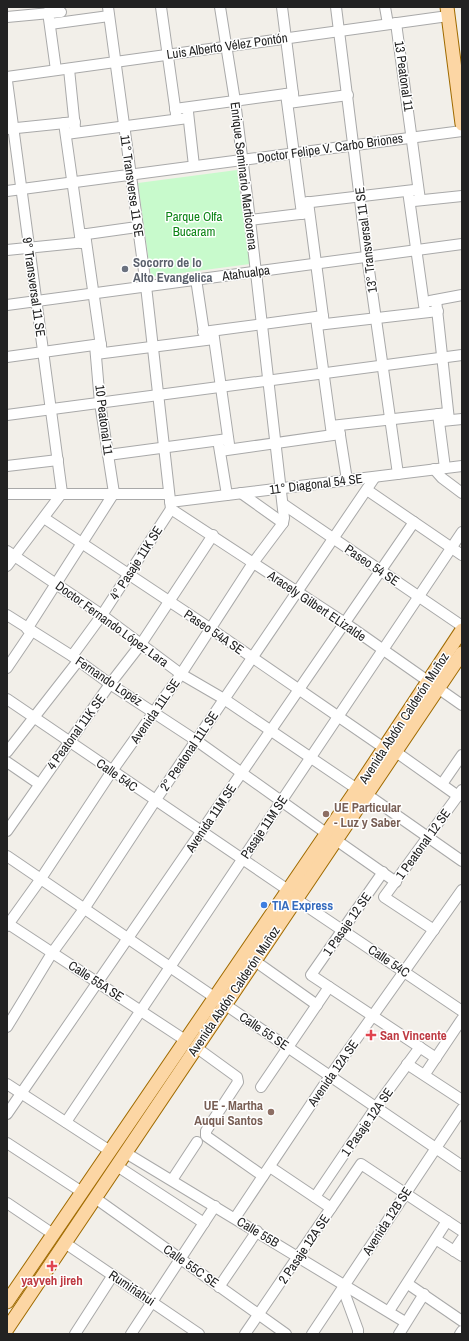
<svg xmlns="http://www.w3.org/2000/svg" width="469" height="1341" viewBox="0 0 469 1341" font-family="'Archivo Narrow',sans-serif">
<style>
.park{fill:#c8facc}
.lines{fill:none;stroke-linecap:round;stroke-linejoin:round}
.minor-casing{stroke:#a9a9a9;stroke-width:12}
.major-casing{stroke:#a06b00;stroke-width:15}
.minor{stroke:#fff;stroke-width:10}
.major{stroke:#fcd6a4;stroke-width:13}
.worship-dot{fill:#6b7280;stroke:#fff;stroke-width:1.5}
.education-dot{fill:#8d6e63;stroke:#fff;stroke-width:1.5}
.shop-dot{fill:#3f7fe0;stroke:#fff;stroke-width:1.5}
.health-dot{fill:#e0444e;stroke:#fff;stroke-width:1.5}
.labels{text-anchor:middle;dominant-baseline:central;stroke-width:3;stroke-linejoin:round;paint-order:stroke}
.street-label{font-size:13px;fill:#222;stroke:#fff}
.park-label{font-size:13px;fill:#0c8416;stroke:#fff}
.worship-label{font-size:13px;font-weight:bold;fill:#5b616d;stroke:#fff;text-anchor:start}
.education-label{font-size:13px;font-weight:bold;fill:#785e54;stroke:#fff;text-anchor:start}
.shop-label{font-size:13px;font-weight:bold;fill:#366cbe;stroke:#fff;text-anchor:start}
.health-label{font-size:13px;font-weight:bold;fill:#be3a42;stroke:#fff;text-anchor:start}
</style>
<rect width="100%" height="100%" fill="#f2efe9"/>
<path class="park" d="M237,170L250,264L151,277L138,183Z"/>
<g class="lines">
<g class="minor-casing">
<g id="minor">
<path d="M108,7L146,286L171,509"/>
<path d="M161,7L176,114"/>
<path d="M282,7L294,102"/>
<path d="M336,7L367,256L398,474"/>
<path d="M385,7L388,24"/>
<path d="M48,12L56,70"/>
<path d="M7,17L61,12"/>
<path d="M396,23L420,200"/>
<path d="M50,24L109,16"/>
<path d="M69,69L75,128"/>
<path d="M7,77L448,16"/>
<path d="M7,81L62,493L7,566"/>
<path d="M286,94L302,214"/>
<path d="M288,103L348,95"/>
<path d="M175,109L293,93"/>
<path d="M188,112L194,166"/>
<path d="M64,123L81,243"/>
<path d="M7,129L75,122"/>
<path d="M66,134L188,118"/>
<path d="M7,191L462,131"/>
<path d="M408,191L425,312"/>
<path d="M414,201L462,196"/>
<path d="M308,202L324,324"/>
<path d="M303,203L414,190"/>
<path d="M250,220L308,213"/>
<path d="M85,234L102,353"/>
<path d="M80,235L137,227"/>
<path d="M7,250L86,242"/>
<path d="M196,279L205,339"/>
<path d="M436,300L449,420"/>
<path d="M430,301L462,295"/>
<path d="M7,305L462,244"/>
<path d="M316,318L332,435"/>
<path d="M317,325L438,311"/>
<path d="M213,331L229,444"/>
<path d="M203,332L323,316"/>
<path d="M96,354L214,339"/>
<path d="M7,357L101,344"/>
<path d="M438,414L445,468"/>
<path d="M7,415L462,355"/>
<path d="M442,421L462,419"/>
<path d="M331,426L448,413"/>
<path d="M339,429L347,480"/>
<path d="M219,446L227,495"/>
<path d="M220,451L340,434"/>
<path d="M108,455L228,439"/>
<path d="M7,466L58,460"/>
<path d="M434,469L442,478L462,493"/>
<path d="M367,490L462,555"/>
<path d="M241,493L283,523"/>
<path d="M7,494H169"/>
<path d="M170,502L462,466"/>
<path d="M283,504L462,626"/>
<path d="M171,509L345,623L462,705"/>
<path d="M44,518L211,629L384,748"/>
<path d="M7,551L102,615L181,674L224,699L357,789"/>
<path d="M7,615L72,656L110,684L197,741L326,833"/>
<path d="M27,629L114,493L100,403L95,345"/>
<path d="M72,656L102,615L171,509"/>
<path d="M7,668L32,631"/>
<path d="M7,699L288,890"/>
<path d="M7,752L78,661"/>
<path d="M396,752L458,796"/>
<path d="M7,762L39,784"/>
<path d="M442,784L462,755"/>
<path d="M362,791L462,861"/>
<path d="M7,831L110,684L141,644L213,535"/>
<path d="M336,840L396,882"/>
<path d="M7,856L462,1166"/>
<path d="M383,872L311,975L436,1058"/>
<path d="M296,899L462,1011"/>
<path d="M7,923L185,1040"/>
<path d="M7,926L40,880L112,771L181,674L253,563L283,523L284,518L250,220L235,101L220,7"/>
<path d="M434,930L384,897L462,790"/>
<path d="M255,961L317,1005"/>
<path d="M7,1027L52,953L84,909L155,801L375,477"/>
<path d="M197,1048L237,1077L238,1082L206,1131V1136L263,1176"/>
<path d="M407,1064L462,1100"/>
<path d="M425,1074L462,1019"/>
<path d="M7,1084L110,1151"/>
<path d="M261,1087L329,987"/>
<path d="M7,1114L414,522"/>
<path d="M66,1122L462,532"/>
<path d="M7,1143L82,1192"/>
<path d="M126,1153L405,1322"/>
<path d="M117,1166L204,1223"/>
<path d="M270,1167L331,1208"/>
<path d="M172,1180L197,1142"/>
<path d="M315,1197L376,1107L420,1047"/>
<path d="M95,1198L286,1334"/>
<path d="M7,1203L53,1234"/>
<path d="M235,1218L330,1076L462,890"/>
<path d="M437,1240L462,1256"/>
<path d="M65,1243L199,1334"/>
<path d="M454,1251L462,1239"/>
<path d="M408,1284L462,1321"/>
<path d="M219,1287L257,1231"/>
<path d="M343,1289L358,1330V1334"/>
<path d="M389,1311L447,1221"/>
<path d="M75,1334L113,1275"/>
<path d="M131,1334L215,1206"/>
<path d="M245,1334L361,1164L462,1231"/>
<path d="M312,1334L462,1109"/>
<path d="M399,1334L424,1294"/>
<path d="M460,1334L462,1331"/>
</g>
</g>
<g class="major-casing">
<g id="major">
<path d="M447,7L462,124"/>
<path d="M7,1302L357,789L462,630"/>
<path d="M7,1329L462,653"/>
</g>
</g>
<use href="#minor" class="minor"/>
<use href="#major" class="major"/>
</g>
<circle class="worship-dot" cx="125" cy="269" r="4"/>
<g class="education-dot">
<circle cx="326" cy="814" r="4"/>
<circle cx="271" cy="1112" r="4"/>
</g>
<circle class="shop-dot" cx="264" cy="905" r="4"/>
<g class="health-dot">
<path d="M369 1029h4v4h4v4h-4v4h-4v-4h-4v-4h4z"/>
<path d="M50 1260h4v4h4v4h-4v4h-4v-4h-4v-4h4z"/>
</g>
<g class="labels">
<g class="street-label">
<text transform="translate(227 46) rotate(-8)">Luis Alberto Vélez Pontón</text>
<text transform="translate(404 76) rotate(82)">13 Peatonal 11</text>
<text transform="translate(330 148) rotate(-8)">Doctor Felipe V. Carbo Briones</text>
<text transform="translate(244 176) rotate(83)">Enrique Seminario Marticorena</text>
<text transform="translate(132 186) rotate(82)">11° Transverse 11 SE</text>
<text transform="translate(366 240) rotate(-97)">13° Transversal 11 SE</text>
<text transform="translate(246 273) rotate(-8)">Atahualpa</text>
<text transform="translate(34 287) rotate(82)">9° Transversal 11 SE</text>
<text transform="translate(104 420) rotate(83)">10 Peatonal 11</text>
<text transform="translate(316 484) rotate(-7)">11° Diagonal 54 SE</text>
<text transform="translate(136 563) rotate(-57)">4° Pasaje 11K SE</text>
<text transform="translate(372 565) rotate(34)">Paseo 54 SE</text>
<text transform="translate(317 606) rotate(34)">Aracely Gilbert ELizalde</text>
<text transform="translate(112 624) rotate(36)">Doctor Fernando López Lara</text>
<text transform="translate(214 632) rotate(34)">Paseo 54A SE</text>
<text transform="translate(109 681) rotate(34)">Fernando Lopéz</text>
<text transform="translate(155 711) rotate(-55)">Avenida 11L SE</text>
<text transform="translate(404 718) rotate(-57)">Avenida Abdón Calderón Muñoz</text>
<text transform="translate(76 732) rotate(-54)">4 Peatonal 11K SE</text>
<text transform="translate(189 751) rotate(-56)">2° Peatonal 11L SE</text>
<text transform="translate(117 775) rotate(35)">Calle 54C</text>
<text transform="translate(211 818) rotate(-56)">Avenida 11M SE</text>
<text transform="translate(264 827) rotate(-56)">Pasaje 11M SE</text>
<text transform="translate(423 844) rotate(-54)">1 Peatonal 12 SE</text>
<text transform="translate(347 924) rotate(-55)">1 Pasaje 12 SE</text>
<text transform="translate(389 961) rotate(34)">Calle 54C</text>
<text transform="translate(96 981) rotate(33)">Calle 55A SE</text>
<text transform="translate(234 991) rotate(-56)">Avenida Abdón Calderón Muñoz</text>
<text transform="translate(264 1031) rotate(34)">Calle 55 SE</text>
<text transform="translate(333 1073) rotate(-55)">Avenida 12A SE</text>
<text transform="translate(367 1122) rotate(-55)">1 Pasaje 12A SE</text>
<text transform="translate(387 1221) rotate(-57)">Avenida 12B SE</text>
<text transform="translate(258 1232) rotate(31)">Calle 55B</text>
<text transform="translate(304 1249) rotate(-56)">2 Pasaje 12A SE</text>
<text transform="translate(191 1266) rotate(35)">Calle 55C SE</text>
<text transform="translate(132 1288) rotate(34)">Rumiñahui</text>
</g>
<g class="park-label">
<text x="194" y="216">Parque Olfa<tspan x="194" dy="15">Bucaram</tspan></text>
</g>
<g class="worship-label">
<text x="133" y="262">Socorro de lo<tspan x="133" dy="15">Alto Evangelica</tspan></text>
</g>
<g class="education-label">
<text x="334" y="807">UE Particular<tspan x="334" dy="15">- Luz y Saber</tspan></text>
<text x="263" y="1105" text-anchor="end">UE - Martha<tspan x="263" dy="15">Auqui Santos</tspan></text>
</g>
<g class="shop-label">
<text x="272" y="905">TIA Express</text>
</g>
<g class="health-label">
<text x="380" y="1035">San Vincente</text>
<text x="52" y="1280" text-anchor="middle">yayveh jireh</text>
</g>
</g>
<rect width="469" height="1341" fill="none" stroke="#222222" stroke-width="16"/>
</svg>
